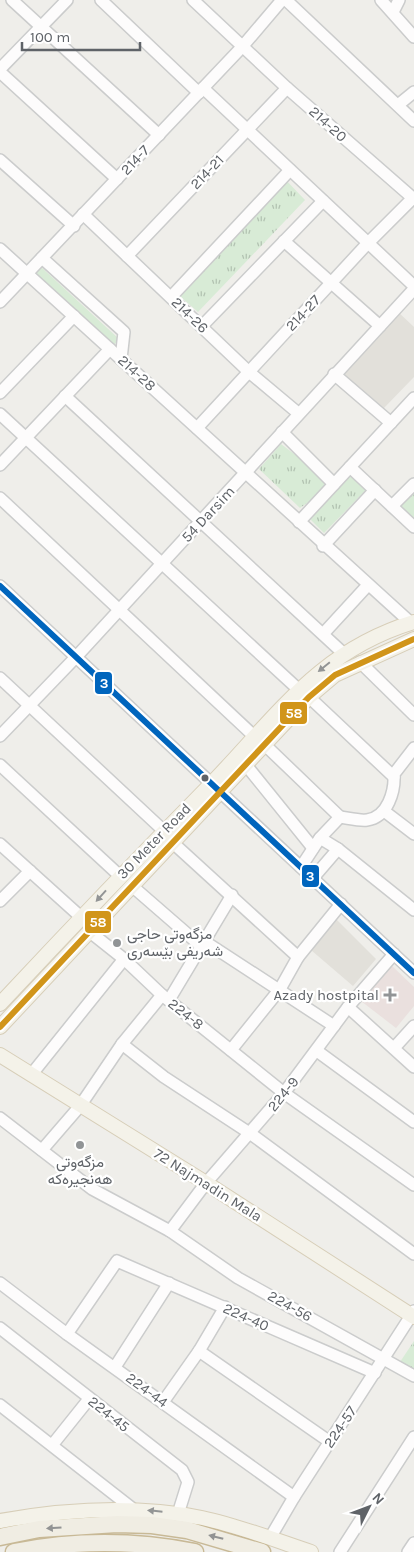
<svg xmlns="http://www.w3.org/2000/svg" width="414" height="1552" viewBox="0 0 414 1552" font-family="Karla,Vazirmatn,sans-serif">
<style>
.education{fill:#e2e0da}
.medical{fill:#eae0de}
.green{fill:#d8ebd6}
.park{fill:url(#park-tufts)}
.lines{fill:none;stroke-linecap:round;stroke-linejoin:round}
.minor-casing{stroke:#cbcccc;stroke-width:14}
.major-casing{stroke:#d7ceb8;stroke-width:16}
.highway-casing{stroke:#c8b996;stroke-width:19}
.minor{stroke:#fdfcfc;stroke-width:11}
.major{stroke:#f4f2e9;stroke-width:14}
.highway{stroke:#f0ede3;stroke-width:16}
.bus-1-casing{stroke:#fff;stroke-width:10}
.bus-2-casing{stroke:#fff;stroke-width:10}
.bus-1{stroke:#0065bd;stroke-width:6}
.bus-2{stroke:#d1951a;stroke-width:6}
.oneway{fill:#939595}
.oneway2{fill:#929393}
.bus-dot{fill:#5f6368;stroke:#fff;stroke-width:2}
.poi-dot{fill:#919496;stroke:#fff;stroke-width:2}
.labels{text-anchor:middle;dominant-baseline:central;stroke-width:4.5;stroke-linejoin:round;paint-order:stroke}
.street-label{font-size:15px;fill:#5f6368;stroke:#fff}
.poi-label{font-size:15px;fill:#5f6368;stroke:#fff;text-anchor:start}
.line-badge{stroke:#fff;stroke-width:2}
.badge-label{font-size:14px;text-anchor:middle;font-weight:bold;fill:#fff}
</style>
<defs>
<pattern id="park-tufts" width="24" height="20" patternUnits="userSpaceOnUse" patternTransform="scale(1.25)"><rect width="24" height="20" fill="#d8ebd6"/><path d="M3 7l-1-3M5 7V3M7 7l1-3M15 17l-1-3M17 17v-4M19 17l1-3" fill="none" stroke="#b2c2b1"/></pattern>
</defs>
<rect width="100%" height="100%" fill="#efeeea"/>
<g class="education">
<path d="M397,311L414,327V377L382,410L339,375Z"/>
<path d="M336,919L376,959L353,986L311,950Z"/>
</g>
<path class="medical" d="M391,965L414,987V1006L396,1028L361,1001Z"/>
<path class="green" d="M41,267L119,339L113,346L35,273Z"/>
<g class="park">
<path d="M283,177L305,200L198,312L175,292Z"/>
<path d="M281,444L334,484L300,508L259,469Z"/>
<path d="M350,475L366,490L324,533L309,518Z"/>
<path d="M414,488V523L392,506Z"/>
<path d="M414,1341V1370L400,1362Z"/>
</g>
<g class="lines">
<g class="minor-casing">
<g id="minor">
<path d="M12,0L159,135"/>
<path d="M101,0L199,93"/>
<path d="M193,0L287,88L414,199"/>
<path d="M286,0L414,121"/>
<path d="M381,0L414,37"/>
<path d="M393,12L399,0"/>
<path d="M0,69L67,0"/>
<path d="M0,72L117,179"/>
<path d="M203,88L414,286"/>
<path d="M398,105L414,92"/>
<path d="M0,160L74,226"/>
<path d="M83,214L249,372L298,413"/>
<path d="M284,241L380,326"/>
<path d="M0,249L411,623"/>
<path d="M127,256L287,88"/>
<path d="M42,258L124,332L121,359"/>
<path d="M171,297L290,170"/>
<path d="M0,302L242,47L282,0"/>
<path d="M202,326L323,201"/>
<path d="M334,374L391,423"/>
<path d="M0,393L74,316"/>
<path d="M65,396L343,653"/>
<path d="M0,414L298,689"/>
<path d="M197,428L367,244L412,199"/>
<path d="M282,432L334,484"/>
<path d="M0,465L110,349"/>
<path d="M350,467L414,527"/>
<path d="M0,498L255,737"/>
<path d="M392,506L414,484"/>
<path d="M299,522L414,398"/>
<path d="M323,546L375,490"/>
<path d="M0,586L414,973"/>
<path d="M323,634L368,585"/>
<path d="M360,662L414,715"/>
<path d="M0,678L164,831"/>
<path d="M309,697L394,777"/>
<path d="M0,736L76,657L414,289"/>
<path d="M265,745L340,817"/>
<path d="M0,765L120,876"/>
<path d="M246,765L313,848"/>
<path d="M384,811L414,834"/>
<path d="M340,817C348,818 359,821 367,820C388,817 395,791 394,774L414,748"/>
<path d="M320,838L338,849L414,910"/>
<path d="M172,842L298,957"/>
<path d="M0,844L82,918"/>
<path d="M301,867L320,838L340,817"/>
<path d="M313,878L338,849"/>
<path d="M132,886L201,946"/>
<path d="M0,901L30,871"/>
<path d="M90,932L124,959L162,995L284,1093L414,1185"/>
<path d="M204,941L334,1026"/>
<path d="M169,1000L232,895"/>
<path d="M348,1007L414,1067"/>
<path d="M122,1044L164,1077L251,1134L414,1254"/>
<path d="M394,1048L414,1026"/>
<path d="M231,1050L280,989L298,957L341,904"/>
<path d="M317,1051L414,1122"/>
<path d="M31,1075L124,959"/>
<path d="M0,1118L92,1189L170,1231L238,1278L414,1376"/>
<path d="M42,1150L80,1106L122,1044L162,995"/>
<path d="M170,1231L206,1183L284,1093L348,1007L394,954"/>
<path d="M0,1283L67,1334L294,1497"/>
<path d="M0,1328L182,1470L188,1482L178,1514"/>
<path d="M67,1334L117,1261L375,1373"/>
<path d="M199,1351L330,1442"/>
<path d="M115,1367L169,1283"/>
<path d="M163,1402L199,1351L225,1307"/>
<path d="M0,1405L133,1509"/>
<path d="M53,1444L89,1399"/>
<path d="M270,1538L294,1497L414,1311"/>
<path d="M340,1552L414,1437"/>
<path d="M408,1552L414,1543"/>
</g>
</g>
<g class="major-casing">
<g id="major">
<path d="M0,1004C69,930 139,857 210,785C276,717 318,651 414,622"/>
<path d="M0,1027L309,697L335,675L414,639"/>
<path d="M0,1055L206,1183L414,1317"/>
<path d="M0,1521C67,1509 135,1505 202,1518C239,1526 275,1540 311,1552"/>
</g>
</g>
<g class="highway-casing">
<g id="highway">
<path d="M0,1537L39,1529L117,1524L152,1525L187,1530L262,1552"/>
<path d="M14,1552C74,1540 135,1540 195,1552"/>
</g>
</g>
<use href="#minor" class="minor"/>
<use href="#major" class="major"/>
<use href="#highway" class="highway"/>
<g class="bus-1-casing">
<path id="bus-1" d="M0,586L414,973"/>
</g>
<g class="bus-2-casing">
<path id="bus-2" d="M0,1027L309,697L335,675L414,639"/>
</g>
<use href="#bus-1" class="bus-1"/>
<use href="#bus-2" class="bus-2"/>
</g>
<defs><path id="oneway-solid" d="M-6-.8H1V-3.2L6.5 0L1 3.2V.8H-6Z" transform="scale(1.25)"/></defs>
<g class="oneway">
<use href="#oneway-solid" transform="translate(324 667) rotate(141)"/>
<use href="#oneway-solid" transform="translate(101 896) rotate(132)"/>
<use href="#oneway-solid" transform="translate(155 1511) rotate(-174)"/>
</g>
<g class="oneway2">
<use href="#oneway-solid" transform="translate(54 1528) rotate(176)"/>
<use href="#oneway-solid" transform="translate(216 1537) rotate(-166)"/>
</g>
<circle class="bus-dot" cx="205" cy="778" r="4.5"/>
<g class="poi-dot">
<circle cx="117" cy="943" r="5"/>
<path d="M387.5 987.5h5v5h5v5h-5v5h-5v-5h-5v-5h5z"/>
<circle cx="80" cy="1145" r="5"/>
</g>
<g class="labels">
<g class="street-label">
<text transform="translate(328 124) rotate(42)">214-20</text>
<text transform="translate(135 160) rotate(-47)">214-7</text>
<text transform="translate(207 172) rotate(-46)">214-21</text>
<text transform="translate(303 313) rotate(-47)">214-27</text>
<text transform="translate(190 315) rotate(44)">214-26</text>
<text transform="translate(137 373) rotate(42)">214-28</text>
<text transform="translate(208 514) rotate(-47)">54 Darsim</text>
<text transform="translate(154 841) rotate(-46)">30 Meter Road</text>
<text transform="translate(186 1014) rotate(38)">224-8</text>
<text transform="translate(283 1094) rotate(-51)">224-9</text>
<text transform="translate(208 1185) rotate(32)">72 Najmadin Mala</text>
<text transform="translate(290 1306) rotate(29)">224-56</text>
<text transform="translate(246 1317) rotate(24)">224-40</text>
<text transform="translate(147 1390) rotate(36)">224-44</text>
<text transform="translate(109 1414) rotate(38)">224-45</text>
<text transform="translate(340 1427) rotate(-56)">224-57</text>
</g>
<g class="poi-label">
<text x="127" y="934">مزگەوتی حاجی<tspan x="127" dy="17">شەریفی بێسەری</tspan></text>
<text x="379" y="995" text-anchor="end">Azady hostpital</text>
<text x="80" y="1162" text-anchor="middle">مزگەوتی<tspan x="80" dy="17">ھەنجیرەکە</tspan></text>
</g>
</g>
<g class="line-badge">
<rect x="94" y="671" width="19" height="24" rx="5" fill="#0065bd"/>
<rect x="279" y="701" width="29" height="24" rx="5" fill="#d1951a"/>
<rect x="301" y="864" width="19" height="24" rx="5" fill="#0065bd"/>
<rect x="84" y="910" width="28" height="24" rx="5" fill="#d1951a"/>
</g>
<g class="badge-label">
<text x="104" y="688">3</text>
<text x="294" y="718">58</text>
<text x="310" y="881">3</text>
<text x="98" y="927">58</text>
</g>
<g transform="translate(369 1507) rotate(48)" stroke="#ffffff" stroke-width="4" paint-order="stroke">
<path d="M0-4L9 19L0 12L-9 19Z" fill="#5f6368"/>
<text y="-8" font-size="14" font-weight="bold" text-anchor="middle" fill="#5f6368">N</text>
</g>
<path d="M22 42v8h118v-8" fill="none" stroke="#5f6368" stroke-width="2.5"/>
<text x="30" y="42" font-size="15" fill="#5f6368" stroke="#ffffff" stroke-width="4" paint-order="stroke">100 m</text>
</svg>
